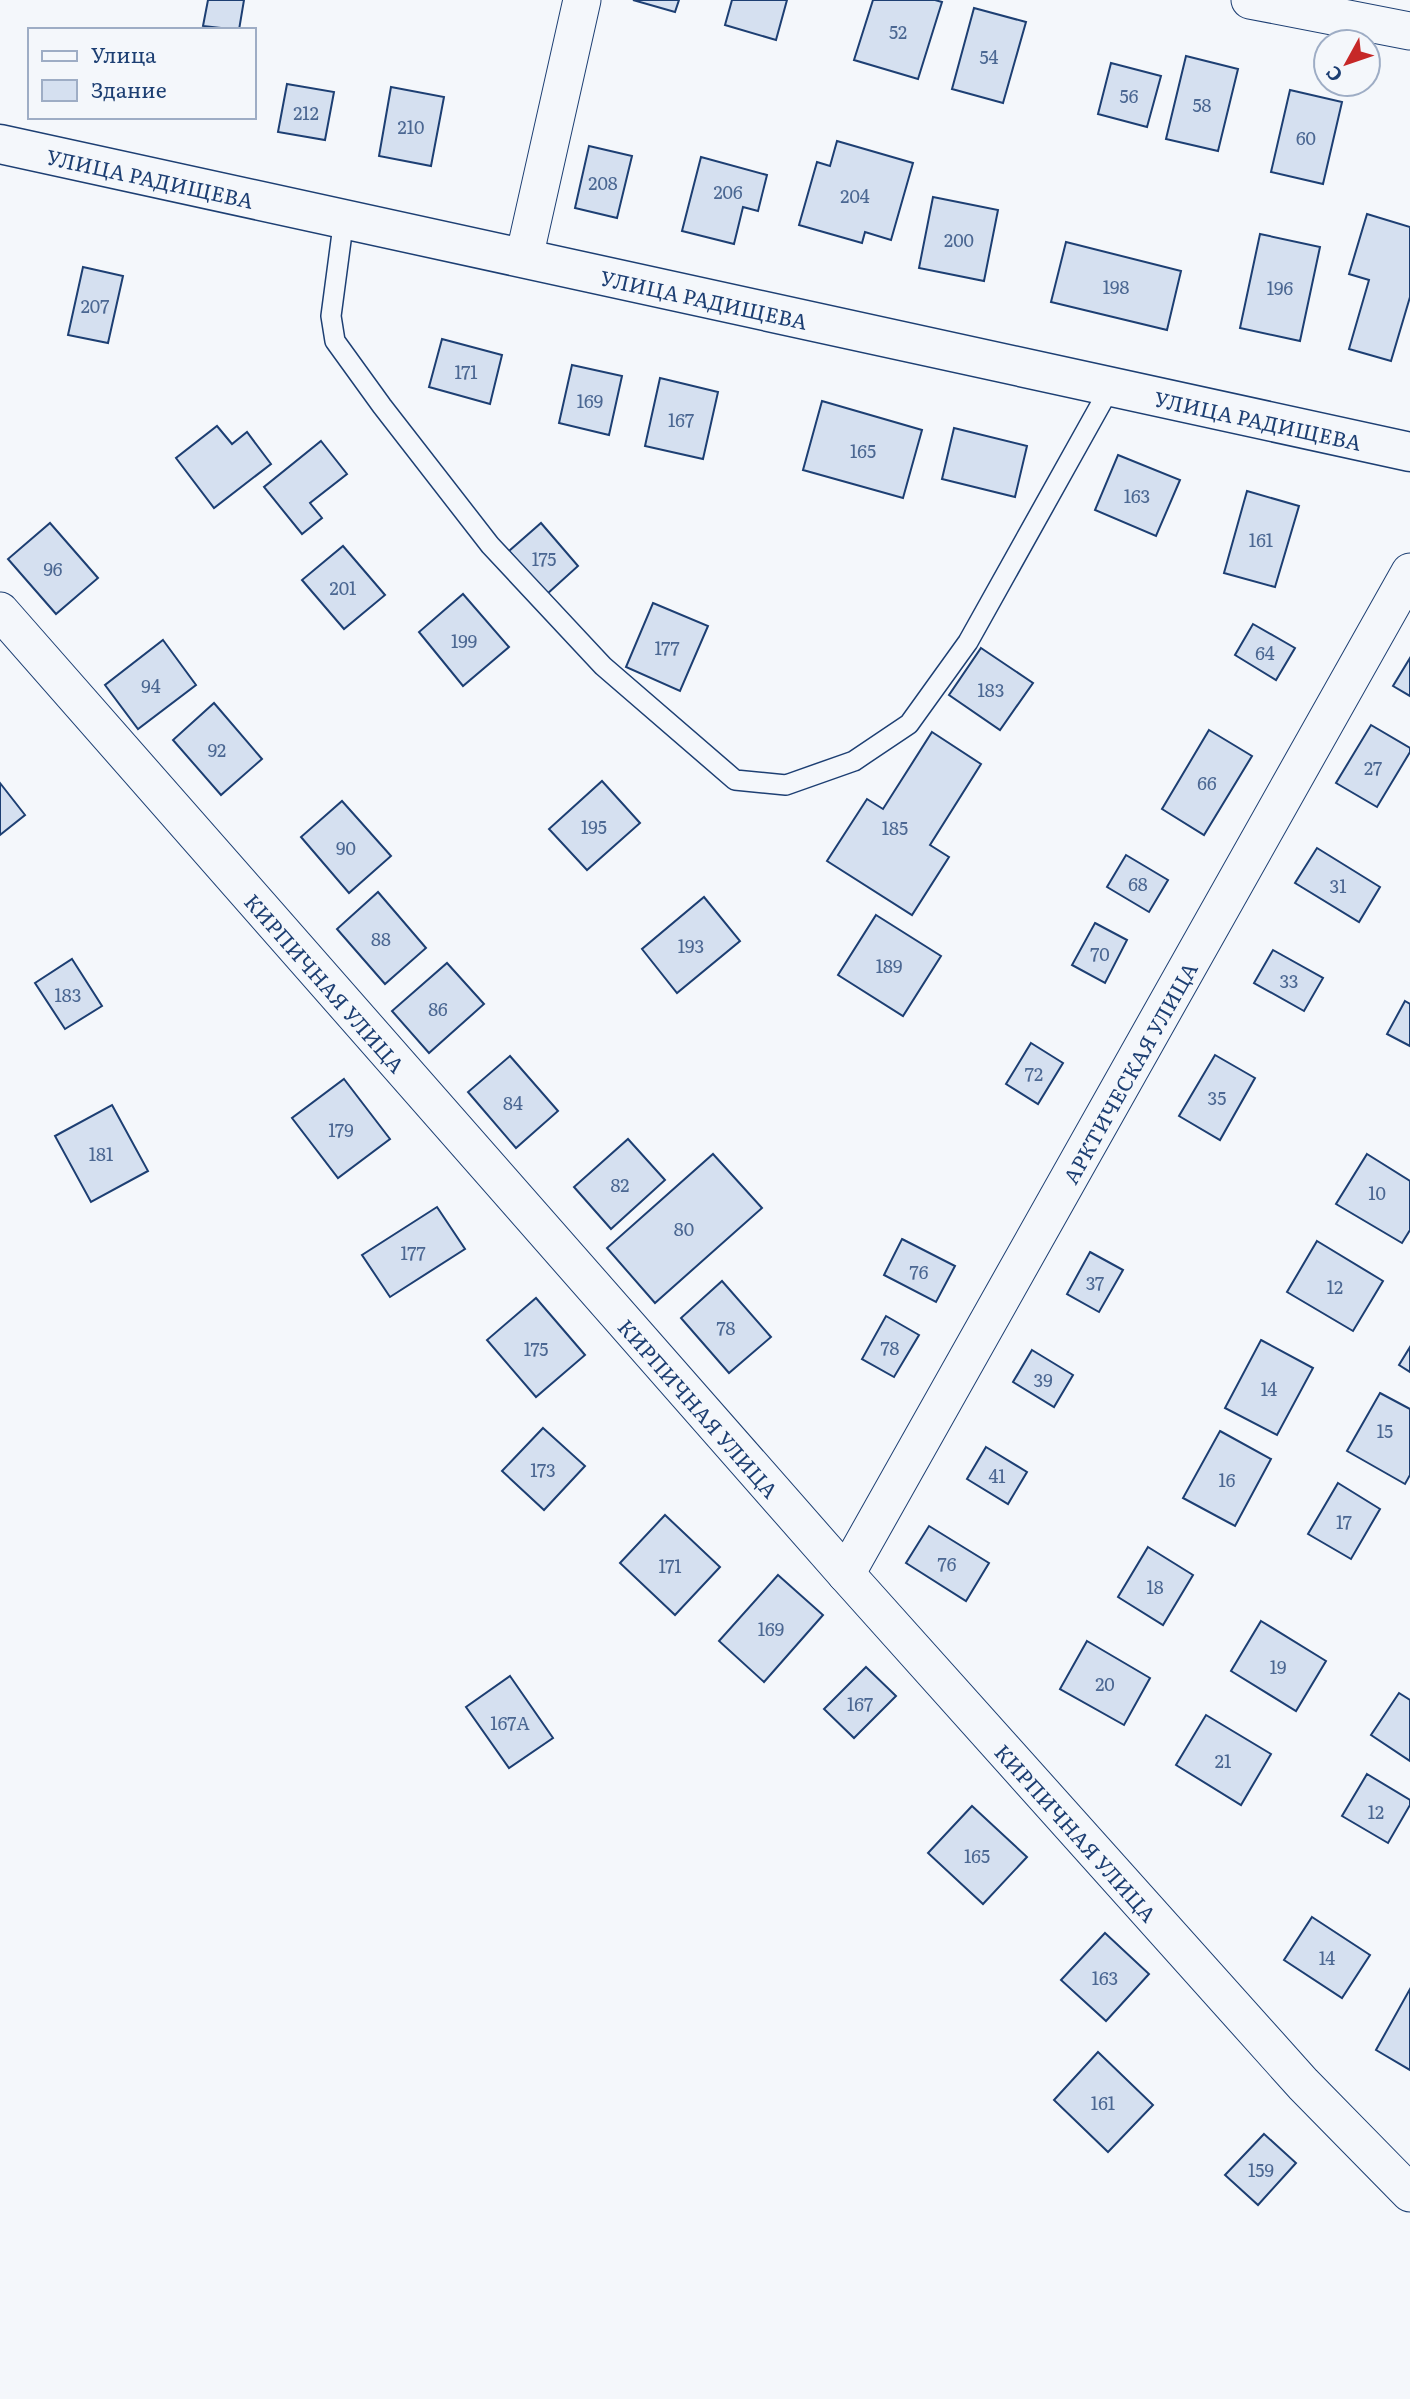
<svg xmlns="http://www.w3.org/2000/svg" width="1410" height="2399" viewBox="0 0 1410 2399" font-family="Literata,serif">
<style>
.building{fill:#d5e0f0;stroke:#1d3f73;stroke-width:2}
.lines{fill:none;stroke-linecap:round;stroke-linejoin:round}
.service-casing{stroke:#1d3f73;stroke-width:22}
.minor-casing{stroke:#1d3f73;stroke-width:39}
.tertiary-casing{stroke:#1d3f73;stroke-width:41}
.service{stroke:#f4f7fb;stroke-width:19}
.minor{stroke:#f4f7fb;stroke-width:37}
.tertiary{stroke:#f4f7fb;stroke-width:38}
.labels{text-anchor:middle;dominant-baseline:central;stroke-width:5;stroke-linejoin:round;paint-order:stroke}
.number-label{font-size:18px;fill:#4b6792}
.street-label{font-size:21px;fill:#1d3f73;stroke:#f4f7fb}
</style>
<rect width="100%" height="100%" fill="#f4f7fb"/>
<g class="building">
<path d="M208,0H244L239,30L203,26Z"/>
<path d="M633,0H679L675,12Z"/>
<path d="M732,0H787L776,40L725,25Z"/>
<path d="M873,0H935L942,2L918,79L854,60Z"/>
<path d="M974,8L1026,22L1003,103L952,89Z"/>
<path d="M1186,56L1238,69L1218,151L1166,139Z"/>
<path d="M1111,63L1161,76L1147,127L1098,114Z"/>
<path d="M287,84L334,92L325,140L278,132Z"/>
<path d="M391,87L444,97L431,166L379,156Z"/>
<path d="M1290,90L1342,102L1323,184L1271,172Z"/>
<path d="M837,141L913,163L891,240L865,232L862,243L799,225L817,162L830,166Z"/>
<path d="M589,146L632,156L617,218L575,208Z"/>
<path d="M701,157L767,175L758,211L743,207L734,244L682,231Z"/>
<path d="M933,197L998,210L984,281L919,268Z"/>
<path d="M1367,214L1410,227V297L1391,361L1349,349L1369,280L1349,274Z"/>
<path d="M1260,234L1320,247L1300,341L1240,328Z"/>
<path d="M1066,242L1181,271L1167,330L1051,302Z"/>
<path d="M83,267L123,276L108,343L68,335Z"/>
<path d="M442,339L502,355L490,404L429,387Z"/>
<path d="M572,365L622,376L609,435L559,423Z"/>
<path d="M660,378L718,392L703,459L645,446Z"/>
<path d="M822,401L922,430L903,498L803,470Z"/>
<path d="M217,426L232,444L247,432L271,464L214,508L176,458Z"/>
<path d="M954,428L1027,446L1015,497L942,479Z"/>
<path d="M321,441L347,474L310,503L322,518L302,534L264,487Z"/>
<path d="M1118,455L1180,480L1156,536L1095,510Z"/>
<path d="M1247,491L1299,506L1275,587L1224,573Z"/>
<path d="M50,523L98,578L56,614L8,559Z"/>
<path d="M541,523L578,566L547,594L509,551Z"/>
<path d="M343,546L385,595L344,629L302,580Z"/>
<path d="M463,594L509,647L463,686L419,632Z"/>
<path d="M653,603L708,626L680,691L626,667Z"/>
<path d="M1253,624L1295,648L1276,680L1235,655Z"/>
<path d="M163,640L196,685L138,729L105,685Z"/>
<path d="M981,648L1033,683L1000,730L949,695Z"/>
<path d="M1410,658V696L1393,686Z"/>
<path d="M214,703L262,759L221,795L173,740Z"/>
<path d="M1371,725L1410,748V752L1377,807L1336,783Z"/>
<path d="M1209,730L1252,756L1204,835L1162,809Z"/>
<path d="M932,732L981,764L930,845L949,857L912,915L827,861L867,799L883,809Z"/>
<path d="M602,781L640,823L587,870L549,829Z"/>
<path d="M0,783L25,815L0,835Z"/>
<path d="M342,801L391,856L349,893L301,837Z"/>
<path d="M1317,848L1380,887L1359,922L1295,883Z"/>
<path d="M1126,855L1168,880L1149,912L1107,887Z"/>
<path d="M378,892L426,948L385,984L337,929Z"/>
<path d="M704,897L740,941L677,993L642,949Z"/>
<path d="M876,915L941,956L903,1016L838,975Z"/>
<path d="M1095,923L1127,940L1105,983L1072,965Z"/>
<path d="M1273,950L1323,978L1304,1011L1254,983Z"/>
<path d="M72,959L102,1006L65,1029L35,983Z"/>
<path d="M447,963L484,1004L429,1053L392,1011Z"/>
<path d="M1405,1001L1410,1004V1046L1387,1034Z"/>
<path d="M1031,1043L1063,1063L1038,1104L1006,1084Z"/>
<path d="M1215,1055L1255,1078L1220,1140L1179,1116Z"/>
<path d="M510,1056L558,1111L516,1148L468,1092Z"/>
<path d="M344,1079L390,1139L338,1178L292,1118Z"/>
<path d="M112,1105L148,1171L91,1202L55,1136Z"/>
<path d="M628,1139L665,1180L611,1229L574,1187Z"/>
<path d="M713,1154L762,1208L655,1303L607,1248Z"/>
<path d="M1367,1154L1410,1181V1230L1402,1243L1336,1204Z"/>
<path d="M437,1207L465,1249L390,1297L362,1255Z"/>
<path d="M902,1239L955,1266L936,1302L884,1275Z"/>
<path d="M1317,1241L1383,1281L1353,1331L1287,1292Z"/>
<path d="M1090,1252L1123,1270L1099,1312L1067,1294Z"/>
<path d="M722,1281L771,1337L729,1373L681,1318Z"/>
<path d="M536,1298L585,1355L536,1397L487,1340Z"/>
<path d="M886,1316L919,1335L894,1377L862,1359Z"/>
<path d="M1261,1340L1313,1368L1277,1435L1225,1408Z"/>
<path d="M1410,1347V1372L1399,1365Z"/>
<path d="M1032,1350L1073,1375L1054,1407L1013,1382Z"/>
<path d="M1380,1393L1410,1409V1475L1405,1484L1347,1451Z"/>
<path d="M543,1428L585,1466L544,1510L502,1471Z"/>
<path d="M1220,1431L1271,1459L1235,1526L1183,1498Z"/>
<path d="M986,1447L1027,1472L1008,1504L967,1479Z"/>
<path d="M1338,1483L1380,1509L1351,1559L1308,1534Z"/>
<path d="M665,1515L720,1567L675,1615L620,1563Z"/>
<path d="M929,1526L989,1563L966,1601L906,1563Z"/>
<path d="M1148,1547L1193,1575L1163,1625L1118,1597Z"/>
<path d="M778,1575L823,1615L764,1682L719,1641Z"/>
<path d="M1261,1621L1326,1661L1296,1711L1231,1671Z"/>
<path d="M1087,1641L1150,1678L1124,1725L1060,1689Z"/>
<path d="M866,1667L896,1696L854,1738L824,1709Z"/>
<path d="M510,1676L553,1738L509,1768L466,1707Z"/>
<path d="M1399,1693L1410,1700V1761L1371,1735Z"/>
<path d="M1206,1715L1271,1754L1241,1805L1176,1765Z"/>
<path d="M1367,1774L1410,1800V1805L1388,1843L1342,1816Z"/>
<path d="M972,1806L1027,1857L983,1904L928,1853Z"/>
<path d="M1312,1917L1370,1955L1342,1998L1284,1960Z"/>
<path d="M1105,1933L1149,1974L1106,2021L1061,1980Z"/>
<path d="M1410,1989V2070L1376,2050Z"/>
<path d="M1098,2052L1153,2105L1108,2152L1054,2100Z"/>
<path d="M1264,2134L1296,2163L1258,2205L1225,2175Z"/>
</g>
<g class="lines">
<g class="service-casing">
<path id="service" d="M344,218L331,316L335,341L382,406L490,545L603,666L735,780L786,785L854,761L909,724L968,642L1111,386"/>
</g>
<g class="minor-casing">
<g id="minor">
<path d="M1250,0L1410,31"/>
<path d="M524,258L582,0"/>
<path id="s1" d="M0,611L846,1574L1303,2084L1410,2193"/>
<path id="s2" d="M846,1574L1410,572"/>
</g>
</g>
<g class="tertiary-casing">
<g id="tertiary">
<path id="s3" d="M0,144L1410,452"/>
</g>
</g>
<use href="#service" class="service"/>
<use href="#minor" class="minor"/>
<use href="#tertiary" class="tertiary"/>
</g>
<g class="labels">
<g class="number-label">
<text x="898" y="31">52</text>
<text x="989" y="56">54</text>
<text x="1129" y="95">56</text>
<text x="1202" y="104">58</text>
<text x="306" y="112">212</text>
<text x="411" y="126">210</text>
<text x="1306" y="137">60</text>
<text x="603" y="182">208</text>
<text x="728" y="191">206</text>
<text x="855" y="195">204</text>
<text x="959" y="239">200</text>
<text x="1116" y="286">198</text>
<text x="1280" y="287">196</text>
<text x="95" y="305">207</text>
<text x="466" y="371">171</text>
<text x="590" y="400">169</text>
<text x="681" y="419">167</text>
<text x="863" y="450">165</text>
<text x="1137" y="495">163</text>
<text x="1261" y="539">161</text>
<text x="544" y="558">175</text>
<text x="53" y="568">96</text>
<text x="343" y="587">201</text>
<text x="464" y="640">199</text>
<text x="667" y="647">177</text>
<text x="1265" y="652">64</text>
<text x="151" y="685">94</text>
<text x="991" y="689">183</text>
<text x="217" y="749">92</text>
<text x="1373" y="767">27</text>
<text x="1207" y="782">66</text>
<text x="594" y="826">195</text>
<text x="895" y="827">185</text>
<text x="346" y="847">90</text>
<text x="1138" y="883">68</text>
<text x="1338" y="885">31</text>
<text x="381" y="938">88</text>
<text x="691" y="945">193</text>
<text x="1100" y="953">70</text>
<text x="889" y="965">189</text>
<text x="1289" y="980">33</text>
<text x="68" y="994">183</text>
<text x="438" y="1008">86</text>
<text x="1034" y="1073">72</text>
<text x="1217" y="1097">35</text>
<text x="513" y="1102">84</text>
<text x="341" y="1129">179</text>
<text x="101" y="1153">181</text>
<text x="620" y="1184">82</text>
<text x="1377" y="1192">10</text>
<text x="684" y="1228">80</text>
<text x="413" y="1252">177</text>
<text x="919" y="1271">76</text>
<text x="1095" y="1282">37</text>
<text x="1335" y="1286">12</text>
<text x="726" y="1327">78</text>
<text x="890" y="1347">78</text>
<text x="536" y="1348">175</text>
<text x="1043" y="1379">39</text>
<text x="1269" y="1388">14</text>
<text x="1385" y="1430">15</text>
<text x="543" y="1469">173</text>
<text x="997" y="1475">41</text>
<text x="1227" y="1479">16</text>
<text x="1344" y="1521">17</text>
<text x="947" y="1563">76</text>
<text x="670" y="1565">171</text>
<text x="1155" y="1586">18</text>
<text x="771" y="1628">169</text>
<text x="1278" y="1666">19</text>
<text x="1105" y="1683">20</text>
<text x="860" y="1703">167</text>
<text x="510" y="1722">167А</text>
<text x="1223" y="1760">21</text>
<text x="1376" y="1811">12</text>
<text x="977" y="1855">165</text>
<text x="1327" y="1957">14</text>
<text x="1105" y="1977">163</text>
<text x="1103" y="2102">161</text>
<text x="1261" y="2169">159</text>
</g>
<g class="street-label">
<text stroke="none"><textPath href="#s3" startOffset="154">УЛИЦА РАДИЩЕВА</textPath></text>
<text stroke="none"><textPath href="#s3" startOffset="721">УЛИЦА РАДИЩЕВА</textPath></text>
<text stroke="none"><textPath href="#s3" startOffset="1288">УЛИЦА РАДИЩЕВА</textPath></text>
<text stroke="none"><textPath href="#s1" startOffset="494">КИРПИЧНАЯ УЛИЦА</textPath></text>
<text stroke="none"><textPath href="#s2" startOffset="576">АРКТИЧЕСКАЯ УЛИЦА</textPath></text>
<text stroke="none"><textPath href="#s1" startOffset="1060">КИРПИЧНАЯ УЛИЦА</textPath></text>
<text stroke="none"><textPath href="#s1" startOffset="1628">КИРПИЧНАЯ УЛИЦА</textPath></text>
</g>
</g>
<rect x="28" y="28" width="228" height="91" fill="#f4f7fb" stroke="#9eadc5" stroke-width="2"/>
<rect x="42" y="51" width="35" height="10" fill="#f4f7fb" stroke="#9eadc5" stroke-width="2"/>
<text x="91" y="63" font-size="21" fill="#1d3f73">Улица</text>
<rect x="42" y="80" width="35" height="21" fill="#d5e0f0" stroke="#9eadc5" stroke-width="2"/>
<text x="91" y="98" font-size="21" fill="#1d3f73">Здание</text>
<g transform="translate(1347 63) rotate(230)"><circle r="33" fill="#f4f7fb" stroke="#9eadc5" stroke-width="2"/>
<path d="M0-5L12 26L0 18L-12 26Z" fill="#c62828"/>
<text y="-10" font-size="19" font-weight="bold" text-anchor="middle" fill="#1d3f73">С</text>
</g>
</svg>
